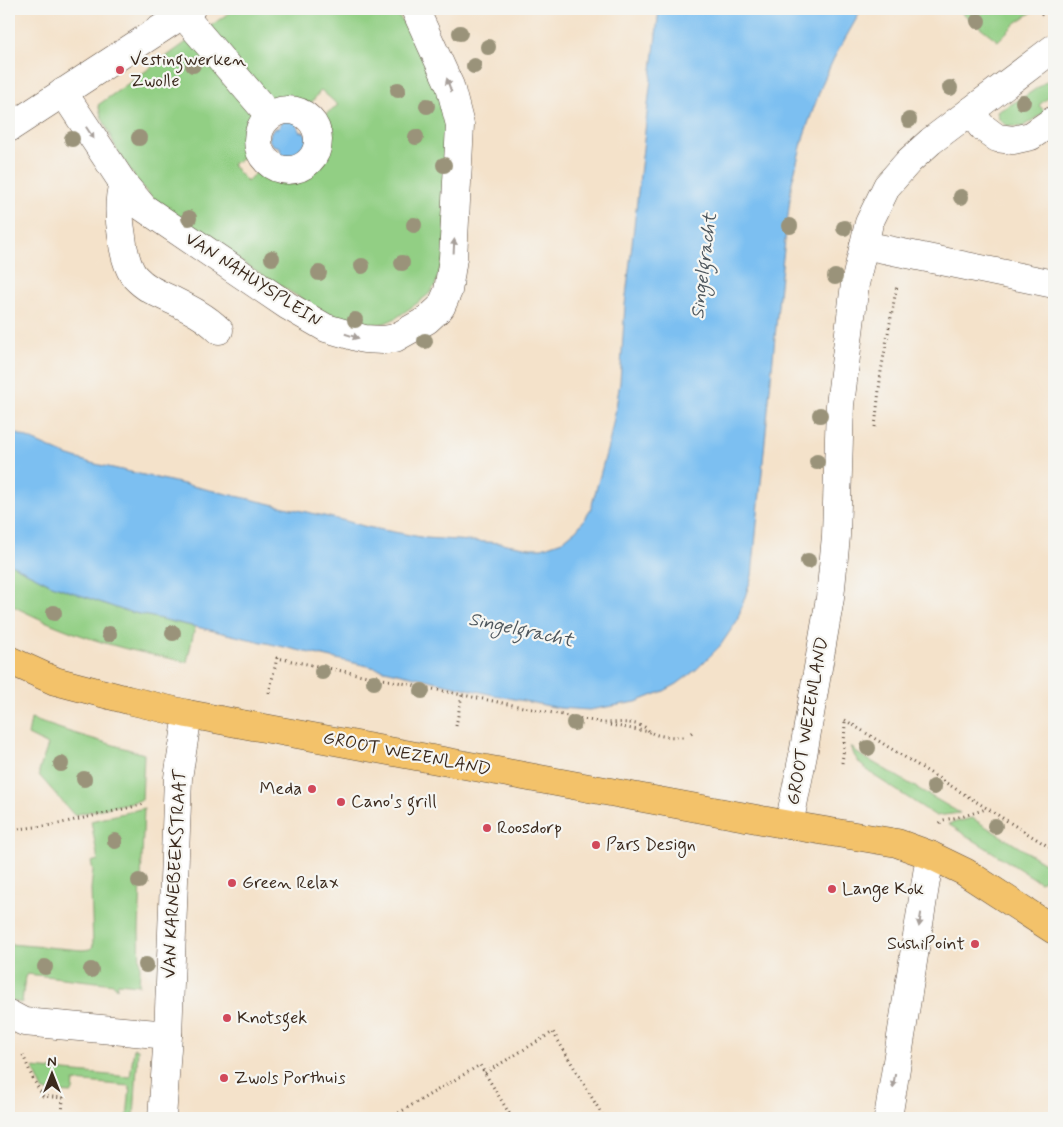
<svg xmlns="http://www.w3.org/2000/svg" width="1063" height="1127" viewBox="0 0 1063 1127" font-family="Mynerve,sans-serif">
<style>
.green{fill:#92cf84;stroke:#667c51}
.water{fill:#7bbff1;stroke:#5b7488}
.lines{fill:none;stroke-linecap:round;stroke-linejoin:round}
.minor-casing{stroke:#574638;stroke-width:29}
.major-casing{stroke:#574638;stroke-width:29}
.path{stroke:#574638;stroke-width:3;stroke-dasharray:1 4;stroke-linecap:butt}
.minor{stroke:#fff;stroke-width:28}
.major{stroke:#f3c26a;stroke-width:28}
.tree{fill:#9a937a}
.oneway{fill:#a79f9a}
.poi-dot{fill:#d1495b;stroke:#f6f6f2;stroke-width:2}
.labels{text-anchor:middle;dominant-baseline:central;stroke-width:4.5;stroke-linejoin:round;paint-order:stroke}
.poi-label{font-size:18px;fill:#3b2a1e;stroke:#f6f6f2;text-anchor:start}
.street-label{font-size:18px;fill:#3b2a1e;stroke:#f6f6f2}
.water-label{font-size:19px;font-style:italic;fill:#4e575d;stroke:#f6f6f2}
</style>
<rect width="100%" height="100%" fill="#f6f6f2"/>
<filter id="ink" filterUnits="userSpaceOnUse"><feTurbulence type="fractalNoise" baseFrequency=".02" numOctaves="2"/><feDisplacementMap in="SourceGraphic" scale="10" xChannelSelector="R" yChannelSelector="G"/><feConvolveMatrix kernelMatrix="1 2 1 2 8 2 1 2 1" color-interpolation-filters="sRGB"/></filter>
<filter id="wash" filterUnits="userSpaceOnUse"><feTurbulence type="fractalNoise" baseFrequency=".0096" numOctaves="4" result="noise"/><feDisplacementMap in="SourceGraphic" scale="20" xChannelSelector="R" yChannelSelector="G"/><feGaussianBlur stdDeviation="1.12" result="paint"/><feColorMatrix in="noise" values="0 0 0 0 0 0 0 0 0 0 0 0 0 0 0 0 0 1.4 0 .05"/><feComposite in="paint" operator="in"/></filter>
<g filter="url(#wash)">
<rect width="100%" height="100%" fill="#f4e2ca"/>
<g class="green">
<path d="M234,9H392L405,24L421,48L450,123L444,258L435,286L429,294L416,304L396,318L385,323L363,326L335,319L225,252L152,198L138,182L117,150L102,118L98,105L195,36L256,120C249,133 250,139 253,153L232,164L238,172L247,181L260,169C267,174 273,178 282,179C302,182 326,167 328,145C328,136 323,127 319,119L338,105L321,90L309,106C297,99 288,99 275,102L201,33Z"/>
<path d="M957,9H1037L1017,22L998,41Z"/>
<path d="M1054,76V93L1039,105L1045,112L1022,127L1009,126L1004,124L999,119L997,112L1024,97Z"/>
<path d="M9,563L52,585L122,610L195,627L187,662C159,656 131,651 105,643C71,633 40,620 9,604Z"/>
<path d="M31,719L70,732L144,754L142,800L74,815L39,775V771L48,745L28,735Z"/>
<path d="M851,746L857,753L960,813L936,816L876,777L860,764L854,755Z"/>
<path d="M144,808L139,931L140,970L139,985L118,983L117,988L114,984L27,974L25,977L22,1002L21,1003L9,1000V944L83,950L90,949L93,946L91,889L93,870L91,862L98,860L91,821Z"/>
<path d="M972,818L1054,869V876L1040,882L948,824Z"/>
<path d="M134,1048L138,1049L134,1118H127L130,1086L74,1081L73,1091L71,1093L44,1091L43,1090L33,1068L130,1077Z"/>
</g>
<g class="water">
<path d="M659,9H862L834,58L823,82L804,135L792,182L781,275L752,576L737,621L720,646L697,669L677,684L664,691L636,702L589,710L559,708L494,695L122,610L52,585L9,563V430L66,455L91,463L346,521L367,527L426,538L501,543L530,548H542L562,541L576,530L585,519L591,508L610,439L615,413L620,382L625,305Z"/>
<path d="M289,119L297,122L299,131L304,132L309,139C309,151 305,146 299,151C295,156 299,157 290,159C283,158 280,154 280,147L272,145L269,140L271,131L276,128H279C281,122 283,120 289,119Z"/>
</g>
</g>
<g filter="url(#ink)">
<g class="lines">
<g class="minor-casing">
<g id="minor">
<path d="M183,15L270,116"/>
<path d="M63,92L123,183L144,208L288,306L326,328L364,339L383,340L395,338L427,320L441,307L448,291L453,258L460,125L450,86L415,9"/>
<circle cx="288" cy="140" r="30"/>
<path d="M971,111L981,126L997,138L1013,140L1031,136L1054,120"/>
<path d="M9,128L191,9"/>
<path d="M123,183C118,200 119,220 122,237C123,248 127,268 135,277C146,289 159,294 174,301C190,309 206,317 219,330"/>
<path d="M864,245L1054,284"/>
<path d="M789,825L803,755L830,598L836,536L840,405L855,284L869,223L887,186L909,161L931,141L1054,48"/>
<path d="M9,1014L24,1022L168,1035"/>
<path d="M162,1118L168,1035L178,778L188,714"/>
<path d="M888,1118L930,855"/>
</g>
</g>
<g class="major-casing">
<path id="major" d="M9,660L55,681L128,700L188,714L789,825L897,843L930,855L965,872L1054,930"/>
</g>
<g class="path">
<path d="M1041,15L1051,9"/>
<path d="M875,427L881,371L897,285"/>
<path d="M269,693L277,658L603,723C616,723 630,721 642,726C646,727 648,731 652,733C661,737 672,737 683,737"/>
<path d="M845,720L1054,850"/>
<path d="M610,725L650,732"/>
<path d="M456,726L462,695"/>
<path d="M691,733L695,730"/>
<path d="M842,763L844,747L845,722"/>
<path d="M940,823L943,820L964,816L986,809"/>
<path d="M9,830L53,825L145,804"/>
<path d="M23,1055L33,1079L43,1096L63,1098L62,1118"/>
<path d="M485,1073L553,1032L604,1118"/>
<path d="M390,1118L480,1065L512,1118"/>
</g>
<use href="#minor" class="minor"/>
<use href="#major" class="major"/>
</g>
<g class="tree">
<circle cx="978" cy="21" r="8"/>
<circle cx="460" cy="33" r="8"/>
<circle cx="488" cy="47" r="8"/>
<circle cx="193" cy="65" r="8"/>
<circle cx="474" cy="66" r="8"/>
<circle cx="950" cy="88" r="8"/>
<circle cx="398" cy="90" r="8"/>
<circle cx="1023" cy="102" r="8"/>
<circle cx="427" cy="106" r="8"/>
<circle cx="909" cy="120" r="8"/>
<circle cx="416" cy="137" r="8"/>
<circle cx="139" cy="138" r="8"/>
<circle cx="72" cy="139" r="8"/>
<circle cx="444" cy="165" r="8"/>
<circle cx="961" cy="197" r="8"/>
<circle cx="189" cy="218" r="8"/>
<circle cx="414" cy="225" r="8"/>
<circle cx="790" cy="226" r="8"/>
<circle cx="844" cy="228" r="8"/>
<circle cx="272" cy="258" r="8"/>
<circle cx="402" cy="263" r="8"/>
<circle cx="362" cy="266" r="8"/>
<circle cx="319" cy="273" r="8"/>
<circle cx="835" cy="277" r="8"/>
<circle cx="355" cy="320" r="8"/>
<circle cx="425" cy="341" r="8"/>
<circle cx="820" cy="415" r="8"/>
<circle cx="817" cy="462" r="8"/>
<circle cx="808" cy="561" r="8"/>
<circle cx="54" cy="613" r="8"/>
<circle cx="173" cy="633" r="8"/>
<circle cx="109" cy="634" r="8"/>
<circle cx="322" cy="672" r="8"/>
<circle cx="374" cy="682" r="8"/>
<circle cx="422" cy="691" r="8"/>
<circle cx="574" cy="723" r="8"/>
<circle cx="868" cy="748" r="8"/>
<circle cx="61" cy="764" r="8"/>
<circle cx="84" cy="779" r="8"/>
<circle cx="934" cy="787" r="8"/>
<circle cx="995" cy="826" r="8"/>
<circle cx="115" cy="841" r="8"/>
<circle cx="139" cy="881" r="8"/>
<circle cx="146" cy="965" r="8"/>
<circle cx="45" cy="967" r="8"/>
<circle cx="91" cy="970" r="8"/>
</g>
<defs><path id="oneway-solid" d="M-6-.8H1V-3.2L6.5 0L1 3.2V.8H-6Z" transform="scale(1.25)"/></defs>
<g class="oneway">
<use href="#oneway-solid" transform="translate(449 85) rotate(-109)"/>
<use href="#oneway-solid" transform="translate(90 133) rotate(57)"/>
<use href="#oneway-solid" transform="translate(454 246) rotate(-87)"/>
<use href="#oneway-solid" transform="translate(352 336) rotate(17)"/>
<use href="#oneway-solid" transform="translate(920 920) rotate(99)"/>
<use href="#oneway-solid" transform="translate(894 1081) rotate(99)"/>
</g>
</g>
<g class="poi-dot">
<circle cx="120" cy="70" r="5"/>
<circle cx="312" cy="789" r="5"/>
<circle cx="341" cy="802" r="5"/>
<circle cx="487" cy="828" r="5"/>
<circle cx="596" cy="845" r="5"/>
<circle cx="232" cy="883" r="5"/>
<circle cx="832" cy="889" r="5"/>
<circle cx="975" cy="944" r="5"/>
<circle cx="227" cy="1018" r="5"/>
<circle cx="224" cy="1078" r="5"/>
</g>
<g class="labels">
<g class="poi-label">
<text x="130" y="60">Vestingwerken<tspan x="130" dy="21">Zwolle</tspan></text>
<text x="302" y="789" text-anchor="end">Meda</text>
<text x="351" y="802">Cano's grill</text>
<text x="497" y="828">Roosdorp</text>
<text x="606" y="845">Pars Design</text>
<text x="242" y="883">Green Relax</text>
<text x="842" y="889">Lange Kok</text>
<text x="965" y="944" text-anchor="end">SushiPoint</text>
<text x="237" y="1018">Knotsgek</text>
<text x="234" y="1078">Zwols Porthuis</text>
</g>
<g class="street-label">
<text transform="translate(253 280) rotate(33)">VAN NAHUYSPLEIN</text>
<text transform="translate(808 721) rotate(-80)">GROOT WEZENLAND</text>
<text transform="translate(407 754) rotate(11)">GROOT WEZENLAND</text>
<text transform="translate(175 874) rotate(-87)">VAN KARNEBEEKSTRAAT</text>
</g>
<g class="water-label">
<text transform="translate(704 266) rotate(-83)">Singelgracht</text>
<text transform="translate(521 630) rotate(12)">Singelgracht</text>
</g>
</g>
<rect width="1063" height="1127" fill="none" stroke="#f6f6f2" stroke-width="30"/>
<g transform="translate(52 1074)" stroke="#f6f6f2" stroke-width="4" paint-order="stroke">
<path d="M0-4L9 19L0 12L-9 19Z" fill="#3b2a1e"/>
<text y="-8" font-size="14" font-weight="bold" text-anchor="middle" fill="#3b2a1e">N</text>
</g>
</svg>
